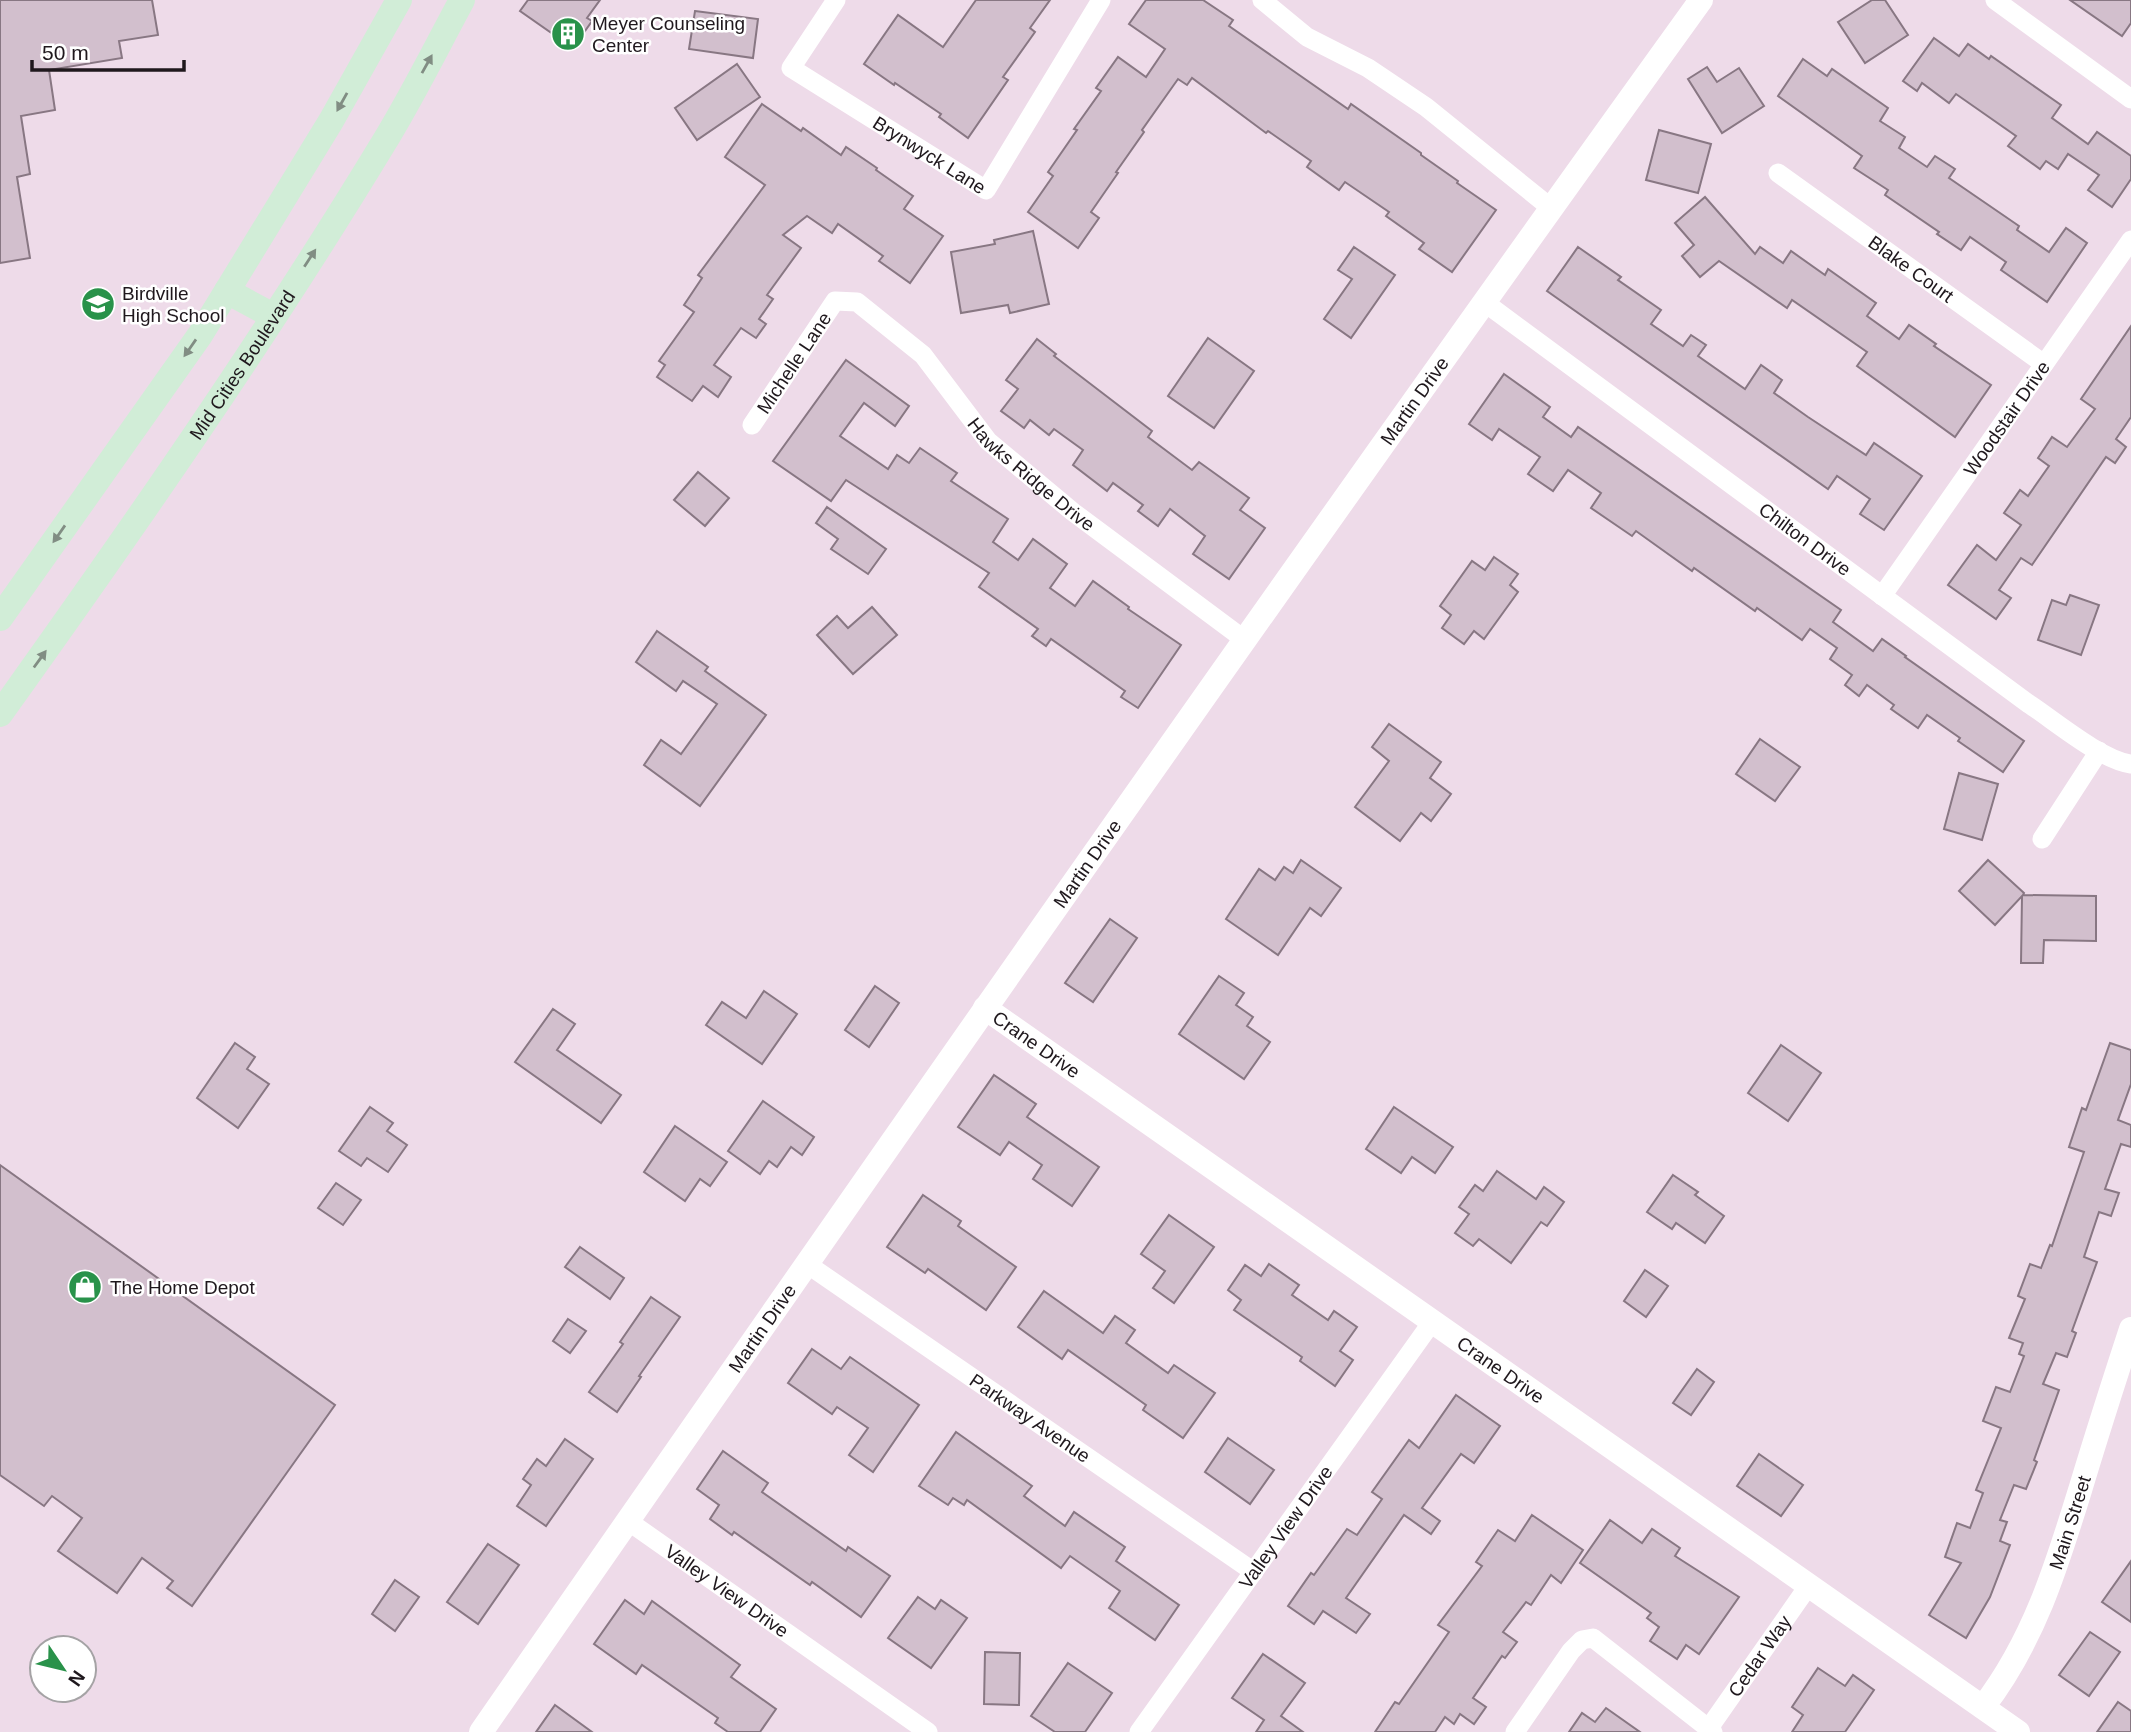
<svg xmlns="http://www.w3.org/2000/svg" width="2131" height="1732" viewBox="0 0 2131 1732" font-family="Helvetica,sans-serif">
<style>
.building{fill:#d2bfcd;stroke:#887783;stroke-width:2}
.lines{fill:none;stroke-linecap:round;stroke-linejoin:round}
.minor{stroke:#fff;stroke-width:19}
.tertiary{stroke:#fff;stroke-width:24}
.secondary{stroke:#d1edd7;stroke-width:26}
.oneway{fill:#818d83}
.labels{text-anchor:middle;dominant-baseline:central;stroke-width:5;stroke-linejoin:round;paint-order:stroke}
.poi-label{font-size:19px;fill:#1f181d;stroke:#fff;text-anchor:start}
.street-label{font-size:19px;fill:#1f181d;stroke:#fff}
</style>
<rect width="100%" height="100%" fill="#eedbe9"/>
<g class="building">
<path d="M0,0H152L158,35L119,41L122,58L49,70L55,110L21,116L30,174L17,177L30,258L0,263Z"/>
<path d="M528,0H600L587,18L592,21L573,48L520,11Z"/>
<path d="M976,0H1050L1030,28L1035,32L1003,77L1008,80L968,138L939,117L941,114L895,83L894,85L864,64L898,15L943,47Z"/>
<path d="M1146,0H1203L1233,20L1229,26L1348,109L1351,104L1421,153V155L1458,181L1457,183L1496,210L1452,272L1419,249L1424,243L1386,216L1389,212L1345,182L1339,190L1307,167L1311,161L1268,131L1266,133L1192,78L1187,85L1178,79L1142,130L1144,132L1116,172L1118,173L1091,212L1099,218L1078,248L1028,212L1053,176L1048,172L1077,130L1074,129L1101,91L1096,88L1118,57L1146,77L1165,49L1129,24Z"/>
<path d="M1872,0H1885L1908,35L1865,63L1838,22Z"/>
<path d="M2070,0H2131V23L2122,36Z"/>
<path d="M695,11L758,19L753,58L689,49Z"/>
<path d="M1934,38L1959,56L1968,44L1989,59L1991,56L2061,105L2052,118L2088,144L2097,132L2131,156V179L2112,207L2088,190L2099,175L2068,154L2058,169L2046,161L2040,169L2008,146L2016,136L1956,94L1949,103L1922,83L1917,91L1903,81Z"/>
<path d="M1803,59L1827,76L1832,69L1888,108L1880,121L1905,137L1899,148L1927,167L1935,156L1955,169L1949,178L2019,226L2017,230L2049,252L2066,228L2087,243L2047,302L2001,270L2006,262L1970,237L1961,250L1937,234L1939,232L1885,195L1888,190L1854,168L1862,156L1778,96Z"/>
<path d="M737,64L760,97L697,140L675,108Z"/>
<path d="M1707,67L1717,82L1739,68L1764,106L1722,133L1688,79Z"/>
<path d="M762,104L801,131L803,128L841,155L846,147L877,168L876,170L913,196L904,209L943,236L910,283L879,261L883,256L838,224L832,233L807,216L783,235L801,248L767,295L773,299L759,319L766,324L756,338L741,328L714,365L731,377L718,397L703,386L692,401L657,377L665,365L659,361L694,312L684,305L702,278L698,275L765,185L725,157Z"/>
<path d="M1659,130L1711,144L1698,193L1646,180Z"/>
<path d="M1705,197L1755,254L1760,247L1783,263L1791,251L1825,275L1828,269L1876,303L1867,316L1899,339L1909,325L1936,344L1934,346L1991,385L1955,437L1857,366L1867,352L1792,300L1787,308L1719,261L1700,277L1682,256L1694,245L1675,223Z"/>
<path d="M1033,231L1049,304L1010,313L1008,305L961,313L951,252L995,244L994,240Z"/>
<path d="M1354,247L1395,275L1351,338L1324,319L1352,279L1338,270Z"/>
<path d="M1578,247L1621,277L1618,280L1661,310L1651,324L1683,346L1691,335L1706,345L1698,356L1745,389L1761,365L1782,380L1774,393L1808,417L1866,455L1874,443L1922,476L1884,530L1860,514L1870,499L1837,476L1828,489L1547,291Z"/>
<path d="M2131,326V417L2116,439L2126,447L2115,463L2106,457L2032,565L2021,558L1999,590L2011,598L1996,619L1948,585L1977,545L1996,560L2021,525L2004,513L2020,490L2028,496L2049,466L2038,458L2052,437L2067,447L2095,409L2081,399Z"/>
<path d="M1208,338L1254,371L1214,428L1168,396Z"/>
<path d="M1037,339L1056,354L1054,356L1152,431L1148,437L1192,470L1199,462L1249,498L1240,510L1265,528L1229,579L1193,554L1205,536L1170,509L1158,526L1138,511L1143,505L1113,483L1107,491L1073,465L1083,450L1054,429L1049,435L1030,420L1024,428L1001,411L1018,389L1006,380Z"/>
<path d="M846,360L909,406L895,426L864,403L840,436L888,469L897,455L909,463L920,448L957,473L951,481L1008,519L993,542L1018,560L1033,539L1067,564L1050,588L1075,606L1093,581L1129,607L1128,609L1181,645L1138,708L1121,697L1125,691L1051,639L1046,646L1032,636L1038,629L979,587L989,573L846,480L831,501L773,461Z"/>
<path d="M1504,374L1550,407L1543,417L1571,437L1578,427L1841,610L1833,622L1873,651L1882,639L1906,656L1905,657L2024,741L2003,772L1958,741L1960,738L1927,715L1918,728L1891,709L1894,705L1867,685L1859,696L1845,685L1852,675L1830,659L1837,648L1810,629L1802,640L1757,608L1755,611L1694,568L1692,571L1636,531L1632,536L1591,508L1601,493L1568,470L1553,491L1528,474L1540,457L1499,429L1492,440L1469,424Z"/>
<path d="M698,472L729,498L705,526L674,500Z"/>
<path d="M827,507L886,549L868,574L831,549L838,539L816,523Z"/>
<path d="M1494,557L1518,574L1510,585L1518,592L1484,639L1474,631L1464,644L1442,628L1451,615L1440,606L1472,561L1485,570Z"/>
<path d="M2070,595L2099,605L2081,655L2038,640L2052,600L2066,605Z"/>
<path d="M872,607L897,635L853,674L817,635L837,616L848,628Z"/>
<path d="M657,631L708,667L705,671L766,715L700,806L644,765L661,740L681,754L717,704L683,681L676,691L636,662Z"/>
<path d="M1389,724L1441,762L1430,778L1451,794L1431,821L1421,813L1400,841L1355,807L1389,761L1372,747Z"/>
<path d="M1760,739L1800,767L1775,801L1736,774Z"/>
<path d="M1959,773L1998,784L1982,840L1944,829Z"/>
<path d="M1301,860L1341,888L1321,916L1310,908L1278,955L1226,919L1259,869L1275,880L1284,867L1293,873Z"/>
<path d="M1988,860L2024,893L2023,895L2096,896V941L2044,940L2043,963H2021L2022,896L1995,925L1959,891Z"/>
<path d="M1110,919L1137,938L1093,1002L1065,983Z"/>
<path d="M1219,976L1244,993L1236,1005L1253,1017L1247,1026L1270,1042L1244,1079L1179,1034Z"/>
<path d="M875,986L899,1003L869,1047L845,1030Z"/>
<path d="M764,991L797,1014L762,1064L706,1025L722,1002L746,1018Z"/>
<path d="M553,1009L575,1024L557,1050L621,1095L601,1123L515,1062Z"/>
<path d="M235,1043L255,1057L247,1069L269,1084L238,1128L197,1098Z"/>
<path d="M2110,1043L2131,1050V1084L2118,1120L2131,1125V1147L2121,1144L2105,1189L2119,1193L2111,1216L2099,1212L2084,1257L2097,1262L2072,1331L2076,1333L2067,1357L2056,1353L2043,1384L2059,1390L2034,1460L2037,1462L2026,1489L2014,1485L2000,1520L2007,1522L2000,1541L2010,1545L1990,1597L1966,1638L1929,1615L1961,1563L1945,1557L1957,1523L1970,1528L1983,1493L1976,1490L2001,1428L1983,1421L1996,1387L2010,1392L2024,1356L2019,1354L2023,1343L2009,1338L2025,1299L2018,1296L2030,1264L2041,1268L2050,1245L2052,1246L2084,1152L2069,1147L2082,1108L2086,1110Z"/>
<path d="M1781,1045L1821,1073L1788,1121L1748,1093Z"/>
<path d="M994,1075L1036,1104L1027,1117L1099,1167L1072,1206L1033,1179L1042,1165L1009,1142L1000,1155L958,1127Z"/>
<path d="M763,1101L814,1137L802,1155L791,1147L777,1167L769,1161L760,1174L728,1151Z"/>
<path d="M370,1107L393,1123L387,1131L407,1145L388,1172L367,1158L361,1166L339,1151Z"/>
<path d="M1394,1107L1453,1147L1435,1173L1412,1157L1401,1173L1366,1149Z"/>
<path d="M675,1126L727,1162L710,1186L700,1179L685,1201L644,1172Z"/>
<path d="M0,1165L335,1405L192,1606L167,1588L173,1581L142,1558L117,1593L58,1551L82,1518L52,1496L44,1506L0,1475Z"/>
<path d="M1497,1171L1536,1199L1544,1187L1564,1202L1547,1226L1541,1222L1511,1263L1479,1239L1473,1246L1455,1233L1469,1214L1459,1207L1475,1185L1483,1191Z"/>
<path d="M1673,1175L1698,1192L1695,1195L1724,1216L1705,1243L1676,1223L1672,1229L1647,1212Z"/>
<path d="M336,1183L361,1200L343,1225L318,1208Z"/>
<path d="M923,1195L961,1221L958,1226L1016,1267L986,1310L928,1269L925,1273L887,1247Z"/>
<path d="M1169,1215L1214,1247L1174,1303L1153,1288L1165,1271L1141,1254Z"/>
<path d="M580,1247L624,1278L610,1299L565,1267Z"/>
<path d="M1269,1264L1299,1285L1292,1295L1328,1320L1334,1311L1357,1327L1340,1351L1353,1360L1335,1386L1300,1361L1302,1357L1234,1310L1241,1300L1228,1290L1245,1265L1261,1276Z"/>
<path d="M1645,1270L1668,1286L1646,1317L1624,1301Z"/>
<path d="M1044,1291L1103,1333L1115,1316L1135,1330L1126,1343L1168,1373L1174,1365L1215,1393L1183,1438L1143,1410L1146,1405L1068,1350L1062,1359L1018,1327Z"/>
<path d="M651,1297L680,1317L639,1376L641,1377L617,1412L589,1392L623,1344L620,1342Z"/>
<path d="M568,1319L586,1331L570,1353L553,1341Z"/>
<path d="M812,1349L841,1369L850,1357L919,1405L873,1472L849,1455L868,1428L837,1407L832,1414L788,1383Z"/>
<path d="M1697,1369L1714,1382L1691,1415L1673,1403Z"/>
<path d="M1456,1395L1500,1426L1474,1463L1461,1454L1422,1508L1440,1521L1431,1534L1404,1515L1346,1598L1370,1614L1356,1633L1323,1611L1314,1624L1288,1606L1311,1573L1314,1575L1347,1529L1357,1535L1382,1499L1372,1492L1409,1440L1419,1448Z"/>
<path d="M956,1432L1032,1486L1024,1496L1065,1526L1074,1512L1125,1547L1116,1561L1179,1605L1155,1640L1109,1608L1120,1591L1070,1556L1061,1568L967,1500L964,1505L953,1498L948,1505L919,1486Z"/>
<path d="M1228,1438L1274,1470L1250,1504L1205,1472Z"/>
<path d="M565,1439L593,1459L546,1526L517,1506L531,1485L523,1479L537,1459L546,1466Z"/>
<path d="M723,1451L768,1483L762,1492L846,1551L848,1547L890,1576L861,1617L812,1582L810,1585L734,1532L732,1535L710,1519L719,1505L697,1489Z"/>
<path d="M1759,1454L1803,1485L1781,1516L1737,1486Z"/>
<path d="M1532,1515L1583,1550L1561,1583L1551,1575L1531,1605L1526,1602L1503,1632L1517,1642L1505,1658L1502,1656L1473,1698L1486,1707L1474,1724L1460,1714L1454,1724L1445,1717L1435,1732H1375L1395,1702L1399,1704L1449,1632L1438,1625L1482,1566L1476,1562L1498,1530L1515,1541Z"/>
<path d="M1610,1520L1642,1543L1652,1529L1680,1548L1675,1556L1739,1597L1699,1654L1686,1645L1677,1659L1650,1641L1659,1627L1647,1618L1651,1613L1580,1563Z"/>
<path d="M488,1544L519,1565L478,1624L447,1602Z"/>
<path d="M2131,1561V1622L2102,1602Z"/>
<path d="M395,1580L419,1597L395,1631L372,1614Z"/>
<path d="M918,1597L935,1609L941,1600L967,1618L931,1668L888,1638Z"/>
<path d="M625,1600L644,1614L652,1601L740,1665L731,1677L776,1709L760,1732H728L715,1723L718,1718L642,1665L636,1674L594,1644Z"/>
<path d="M2090,1632L2120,1652L2089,1696L2059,1675Z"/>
<path d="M985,1652L1020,1653L1019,1705L984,1704Z"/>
<path d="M1263,1654L1305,1683L1281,1716L1303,1732H1256L1264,1720L1232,1698Z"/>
<path d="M1068,1663L1112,1693L1085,1732H1055L1031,1716Z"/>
<path d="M1818,1668L1845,1686L1853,1675L1874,1690L1845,1732H1792L1803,1715L1792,1707Z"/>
<path d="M2118,1702L2131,1711V1732H2097Z"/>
<path d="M555,1705L592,1732H536Z"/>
<path d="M1606,1708L1640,1732H1569L1582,1713L1595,1722Z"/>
</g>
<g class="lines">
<g class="minor">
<path id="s1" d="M836,0L791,68L986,190L1101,0"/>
<path d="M1262,0L1307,37L1368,68L1426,107L1551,208"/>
<path d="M1995,0L2131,99"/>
<path id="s2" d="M1778,173L2044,364"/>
<path id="s3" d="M1484,302L2029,704C2055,721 2101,760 2131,764"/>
<path id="s4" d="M752,425L835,301L857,302L923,355L988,441L1073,512L1245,640"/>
<path id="s5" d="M1882,596L2131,240"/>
<path d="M2042,839L2099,751"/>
<path id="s6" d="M807,1264L1254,1572"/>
<path id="s7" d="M628,1521L928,1732"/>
<path id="s8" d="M1709,1728L1809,1585"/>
<path id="s9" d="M1139,1732L1432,1322"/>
<path d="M1515,1732L1571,1651L1582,1640L1593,1638L1713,1732"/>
</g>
<g class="tertiary">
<path id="s10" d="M985,1008L2018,1732"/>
<path id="s11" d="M1983,1707C2034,1641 2057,1565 2081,1487C2097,1434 2114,1381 2131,1329"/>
<path id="s12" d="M481,1732C884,1152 1288,573 1701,0"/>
</g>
<g class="secondary">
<path d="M227,291L273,316"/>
<path d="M0,618L200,335L331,121L399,0"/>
<path id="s13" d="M0,714C133,528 264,340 383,144C412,97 436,48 462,0"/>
</g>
</g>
<defs><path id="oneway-solid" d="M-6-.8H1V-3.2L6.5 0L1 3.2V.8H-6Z" transform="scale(1.75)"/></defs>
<g class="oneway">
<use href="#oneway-solid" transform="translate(427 64) rotate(-61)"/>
<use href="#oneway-solid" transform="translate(342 102) rotate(119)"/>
<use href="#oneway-solid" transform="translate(310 258) rotate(-57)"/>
<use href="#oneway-solid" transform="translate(190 348) rotate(125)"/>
<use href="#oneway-solid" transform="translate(59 534) rotate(125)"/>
<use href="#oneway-solid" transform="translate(40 659) rotate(-54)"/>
</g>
<defs>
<g id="building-disc" transform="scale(1.75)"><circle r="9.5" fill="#29924a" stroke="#fff"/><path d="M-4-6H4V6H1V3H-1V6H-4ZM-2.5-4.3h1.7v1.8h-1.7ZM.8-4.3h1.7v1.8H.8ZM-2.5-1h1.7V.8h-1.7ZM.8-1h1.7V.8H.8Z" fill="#fff"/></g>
<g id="school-disc" transform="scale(1.75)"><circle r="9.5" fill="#29924a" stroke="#fff"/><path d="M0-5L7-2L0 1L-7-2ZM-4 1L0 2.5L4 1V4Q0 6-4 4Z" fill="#fff"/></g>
<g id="shop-disc" transform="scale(1.75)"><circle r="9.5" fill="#29924a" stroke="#fff"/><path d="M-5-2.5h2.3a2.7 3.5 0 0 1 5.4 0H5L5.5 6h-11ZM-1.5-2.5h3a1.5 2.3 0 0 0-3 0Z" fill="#fff"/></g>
</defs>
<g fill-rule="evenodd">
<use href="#building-disc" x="568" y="34"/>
<use href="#school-disc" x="98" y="304"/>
<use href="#shop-disc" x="85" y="1287"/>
</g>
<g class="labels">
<g class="poi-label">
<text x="592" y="23">Meyer Counseling<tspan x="592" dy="22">Center</tspan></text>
<text x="122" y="293">Birdville<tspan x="122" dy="22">High School</tspan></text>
<text x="110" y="1287">The Home Depot</text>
</g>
<g class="street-label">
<text stroke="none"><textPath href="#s1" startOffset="245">Brynwyck Lane</textPath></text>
<text stroke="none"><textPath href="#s2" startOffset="164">Blake Court</textPath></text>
<text stroke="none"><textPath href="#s4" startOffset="75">Michelle Lane</textPath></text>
<text stroke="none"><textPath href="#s13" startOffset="425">Mid Cities Boulevard</textPath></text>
<text stroke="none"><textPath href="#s12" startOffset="1626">Martin Drive</textPath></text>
<text stroke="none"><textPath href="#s5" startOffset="217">Woodstair Drive</textPath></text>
<text stroke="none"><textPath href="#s4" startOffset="418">Hawks Ridge Drive</textPath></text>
<text stroke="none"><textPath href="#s3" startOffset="399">Chilton Drive</textPath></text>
<text stroke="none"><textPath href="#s12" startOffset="1059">Martin Drive</textPath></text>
<text stroke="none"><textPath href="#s10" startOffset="63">Crane Drive</textPath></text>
<text stroke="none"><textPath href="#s12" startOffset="492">Martin Drive</textPath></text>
<text stroke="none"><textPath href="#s10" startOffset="630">Crane Drive</textPath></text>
<text stroke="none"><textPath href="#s6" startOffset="271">Parkway Avenue</textPath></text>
<text stroke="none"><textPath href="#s11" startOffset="205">Main Street</textPath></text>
<text stroke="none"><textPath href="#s9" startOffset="252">Valley View Drive</textPath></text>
<text stroke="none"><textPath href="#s7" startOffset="121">Valley View Drive</textPath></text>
<text stroke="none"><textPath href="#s8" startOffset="88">Cedar Way</textPath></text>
</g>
</g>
<g transform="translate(63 1669) rotate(125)"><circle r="33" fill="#ffffff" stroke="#a5a3a5" stroke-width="2"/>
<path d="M0-5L12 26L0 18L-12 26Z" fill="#29924a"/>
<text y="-10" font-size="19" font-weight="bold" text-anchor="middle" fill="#1f181d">N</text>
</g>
<path d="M32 60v10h152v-10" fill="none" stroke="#1f181d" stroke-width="3.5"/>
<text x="42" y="60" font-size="21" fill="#1f181d" stroke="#ffffff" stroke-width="5" paint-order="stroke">50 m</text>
</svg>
